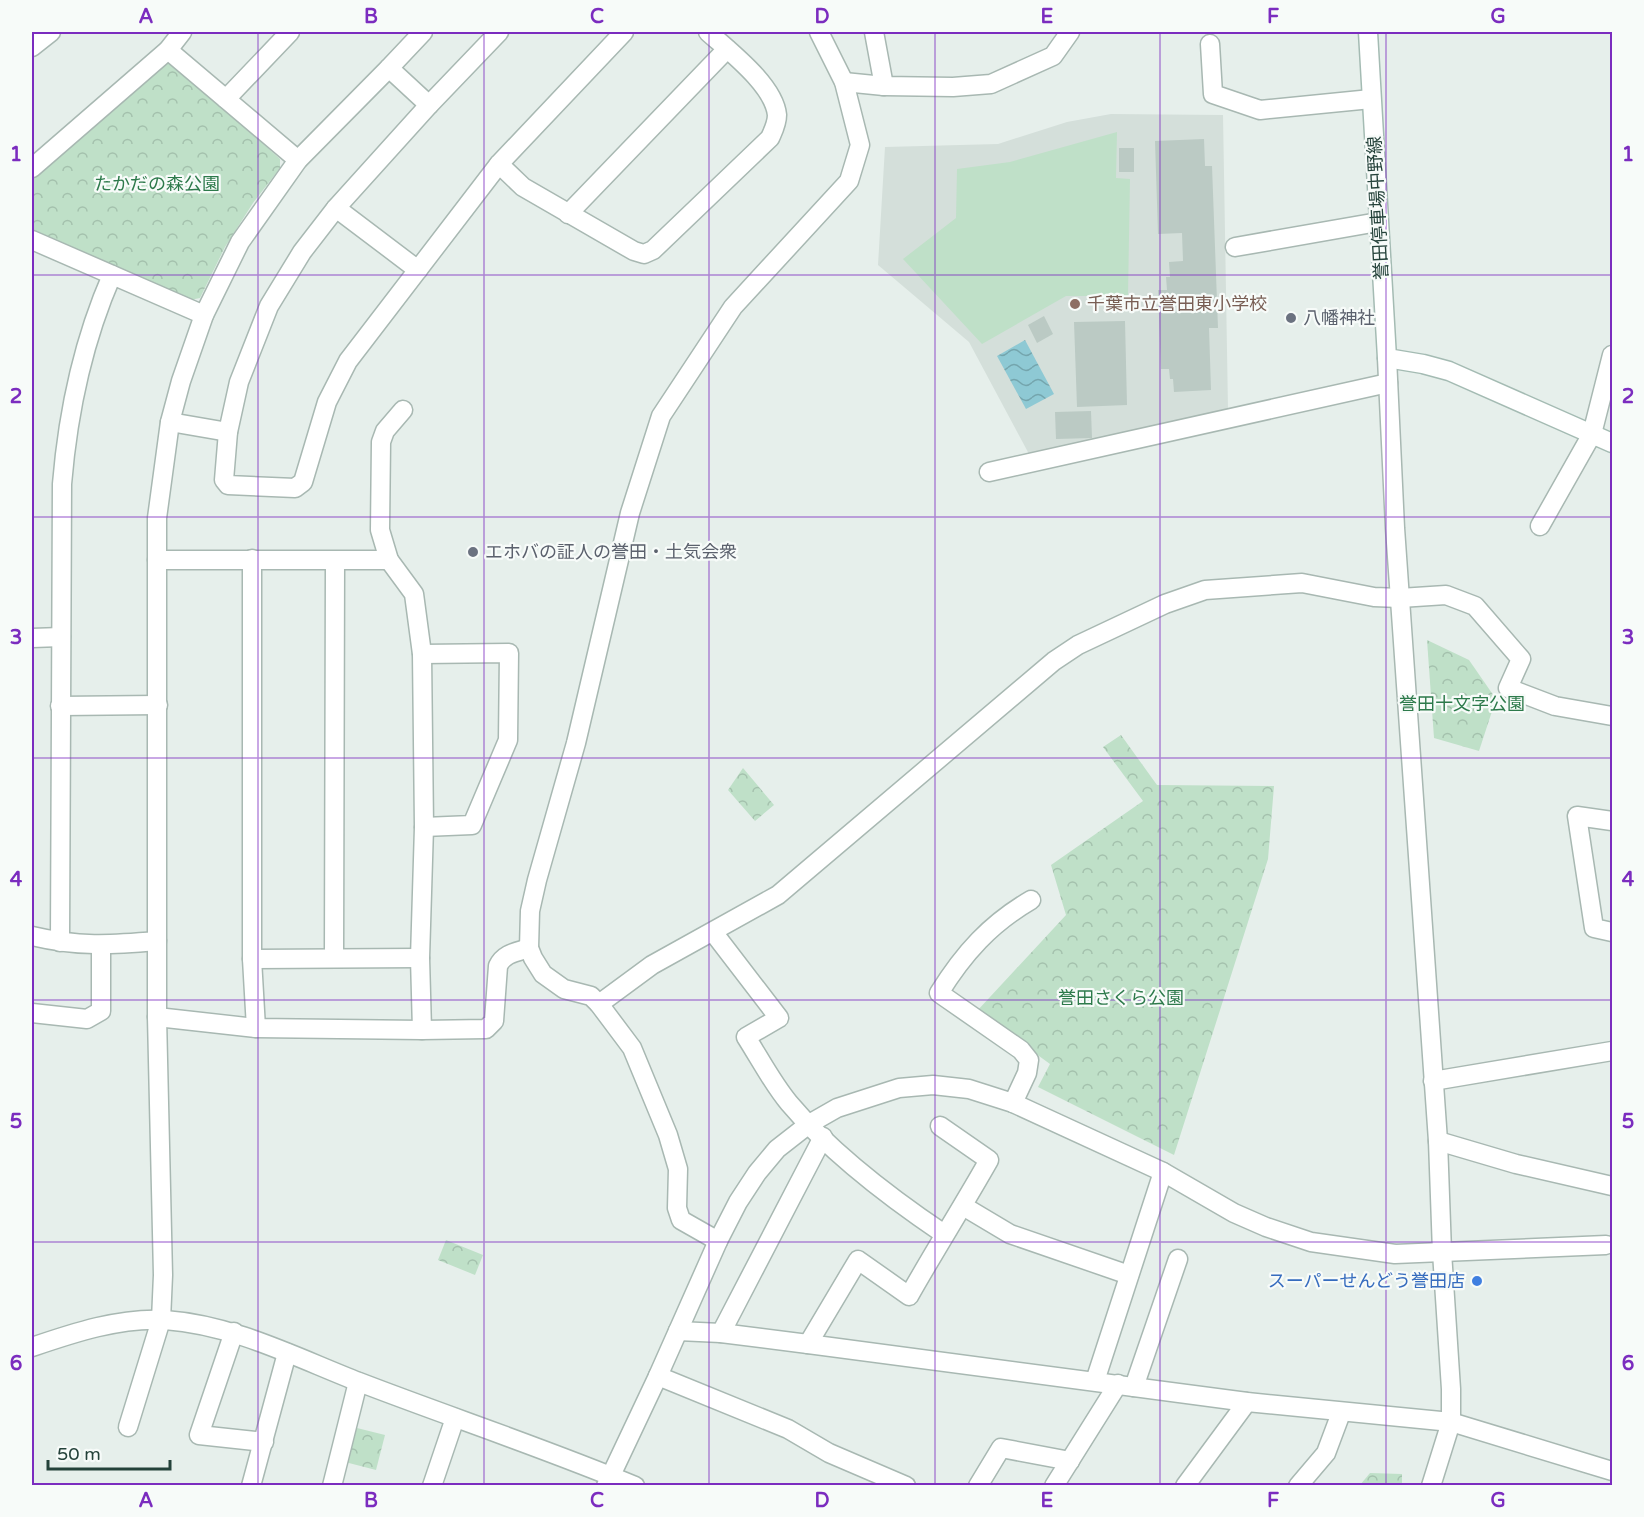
<svg xmlns="http://www.w3.org/2000/svg" width="1644" height="1517" viewBox="0 0 1644 1517" font-family="'Varela Round','Noto Sans JP',sans-serif">
<style>
.built{fill:#d4dfda}
.forest{fill:url(#forest-crowns)}
.pitch{fill:#bfe0c8}
.water{fill:url(#water-waves)}
.building{fill:#bbcac4}
.lines{fill:none;stroke-linecap:round;stroke-linejoin:round}
.minor-casing{stroke:#a8b8b2;stroke-width:21}
.tertiary-casing{stroke:#a8b8b2;stroke-width:21}
.secondary-casing{stroke:#a4bbb3;stroke-width:21}
.minor{stroke:#fff;stroke-width:18}
.tertiary{stroke:#fff;stroke-width:18}
.secondary{stroke:#fff;stroke-width:18}
.grid{fill:none;stroke:#7b2cbf;stroke-width:1.5;stroke-opacity:0.55}
.education-dot{fill:#8d6e63;stroke:#f7fbf9;stroke-width:2}
.worship-dot{fill:#6b7280;stroke:#f7fbf9;stroke-width:2}
.shop-dot{fill:#3f7fe0;stroke:#f7fbf9;stroke-width:2}
.labels{text-anchor:middle;dominant-baseline:central;stroke-width:4.5;stroke-linejoin:round;paint-order:stroke}
.park-label{font-size:18px;fill:#2d7a4b;stroke:#f7fbf9}
.street-label{font-size:18px;fill:#24423a;stroke:#f7fbf9}
.education-label{font-size:18px;fill:#785e54;stroke:#f7fbf9;text-anchor:start}
.worship-label{font-size:18px;fill:#5b616d;stroke:#f7fbf9;text-anchor:start}
.shop-label{font-size:18px;fill:#366cbe;stroke:#f7fbf9;text-anchor:end}
.neatline{fill:none;stroke:#7b2cbf;stroke-width:2}
.grid-label{font-size:20px;text-anchor:middle;font-weight:bold;fill:#7b2cbf}
</style>
<defs>
<pattern id="forest-crowns" width="20" height="18" patternUnits="userSpaceOnUse" patternTransform="scale(1.5)"><rect width="20" height="18" fill="#bfe0c8"/><path d="M2 6a3 3 0 1 1 6 0M12 15a3 3 0 1 1 6 0" fill="none" stroke="#a4c1ad"/></pattern>
<pattern id="water-waves" width="16" height="10" patternUnits="userSpaceOnUse" patternTransform="scale(1.5)"><rect width="16" height="10" fill="#8ec9d4"/><path d="M0 5q4-4 8 0t8 0" fill="none" stroke="#74a5ad"/></pattern>
</defs>
<rect width="100%" height="100%" fill="#e6efeb"/>
<path class="built" d="M1111,114L1223,115L1228,409L1029,454L969,342L878,265L885,147L998,144L1067,122Z"/>
<g class="forest">
<path d="M173,62L280,159V168L253,203L225,247L200,298L190,300L32,230V172L161,63Z"/>
<path d="M1427,640L1469,660L1496,699L1479,751L1434,738Z"/>
<path d="M1121,735L1157,785L1274,786L1268,859L1174,1155L1038,1087L1050,1064L977,1011L1066,915L1051,865L1143,801L1103,747Z"/>
<path d="M743,768L774,805L755,821L728,790Z"/>
<path d="M446,1240L483,1255L475,1275L438,1260Z"/>
<path d="M353,1427L385,1435L376,1470L345,1462Z"/>
<path d="M1370,1473L1402,1474V1485H1360Z"/>
</g>
<path class="pitch" d="M1117,132L1116,178L1130,179L1128,296H1066L982,344L903,259L956,218L957,169L1010,162Z"/>
<path class="water" d="M1025,340L1054,394L1026,409L997,356Z"/>
<g class="building">
<path d="M1204,139L1205,166H1212L1218,328H1209L1211,390L1174,392L1173,379H1170L1169,369H1161L1158,290H1167L1166,277H1170L1169,262L1183,261L1182,233L1158,234L1155,141Z"/>
<rect x="1119" y="148" width="15" height="24"/>
<path d="M1044,316L1053,334L1037,343L1028,325Z"/>
<path d="M1125,321L1127,405L1077,407L1074,322Z"/>
<path d="M1091,411L1092,438L1056,439L1055,412Z"/>
</g>
<g class="lines">
<g class="minor-casing">
<g id="minor">
<path d="M423,32L389,68L429,105"/>
<path d="M499,32L429,105L336,208L302,252L269,306L239,382L228,432L224,480L228,485L295,488L303,482L327,402L348,361L499,164L624,32"/>
<path d="M874,32L884,86"/>
<path d="M1210,44L1213,94L1260,110L1371,99"/>
<path d="M32,47L51,32"/>
<path d="M168,50L298,160"/>
<path d="M844,82L884,86L953,87L991,84L1053,56L1070,32"/>
<path d="M226,99L290,32"/>
<path d="M499,164L523,187L634,251L644,254L653,250L770,138C773,131 777,124 777,115C774,85 729,51 708,32"/>
<path d="M32,168L168,50L182,32"/>
<path d="M336,208L418,270"/>
<path d="M568,214L727,49"/>
<path d="M32,240L204,315"/>
<path d="M1235,247L1378,222"/>
<path d="M403,410L385,431L381,442L380,530L389,560L414,594L422,654L424,827L420,958L422,1030"/>
<path d="M170,422L228,432"/>
<path d="M989,472L1388,383"/>
<path d="M1540,526L1592,434L1612,355"/>
<path d="M252,559V959L256,1028"/>
<path d="M157,560H389"/>
<path d="M32,638L61,637"/>
<path d="M422,654L509,653L508,740L472,825L424,827"/>
<path d="M60,706L158,705"/>
<path d="M1612,821L1577,816L1594,928L1612,932"/>
<path d="M713,932L779,1018L746,1037C760,1059 773,1084 789,1103C832,1154 889,1197 944,1234"/>
<path d="M32,936C78,947 110,945 157,941"/>
<path d="M60,942L62,484C68,412 83,341 112,275"/>
<path d="M334,958L335,561"/>
<path d="M252,959L420,958"/>
<path d="M599,1004L652,965L778,895L1054,661L1078,645L1165,604L1205,590L1302,583L1374,597L1400,598L1446,595L1475,606L1521,659L1508,688L1555,706L1612,716"/>
<path d="M32,1013L87,1019L101,1011V945"/>
<path d="M157,1017L256,1028L422,1030L486,1029L494,1021L498,966C504,953 517,952 529,948"/>
<path d="M1433,1081L1612,1051"/>
<path d="M1013,1103L1027,1073L1029,1060L1021,1050L939,993C964,953 990,924 1031,900"/>
<path d="M1438,1141L1516,1164L1612,1186"/>
<path d="M963,1206L1010,1234L1129,1275"/>
<path d="M718,1241L681,1220L677,1208L678,1169L668,1135L632,1048L599,1004L591,996L564,989L543,974L533,958L529,948L530,911L537,880L576,743L630,513L661,416L733,307L849,181L860,145L844,82L819,32"/>
<path d="M678,1331L721,1333L808,1344L1247,1402L1451,1422L1612,1471"/>
<path d="M234,1332L199,1435L264,1442"/>
<path d="M721,1333L823,1137"/>
<path d="M808,1344L858,1260L909,1296C935,1250 963,1206 989,1160L940,1126"/>
<path d="M658,1376L788,1429L829,1453L906,1486"/>
<path d="M1095,1381L1163,1172"/>
<path d="M1134,1387L1178,1259"/>
<path d="M128,1427L161,1320"/>
<path d="M251,1486L287,1353"/>
<path d="M332,1486L358,1382"/>
<path d="M432,1486L455,1418"/>
<path d="M978,1486L1001,1448L1070,1461"/>
<path d="M1054,1486L1118,1384"/>
<path d="M1185,1486L1247,1402"/>
<path d="M1298,1486L1326,1453L1341,1413"/>
</g>
</g>
<g class="tertiary-casing">
<g id="tertiary">
<path d="M1387,358L1395,528L1438,1141L1442,1252L1451,1389V1422L1431,1486"/>
<path d="M161,1320L163,1275L157,1017V518L170,422L181,381L204,315L240,242L298,160L389,68"/>
<path d="M32,1347C73,1333 121,1317 165,1320C234,1325 295,1357 359,1382C450,1417 544,1448 635,1486"/>
<path d="M606,1486L658,1376L718,1241L738,1202L757,1173L777,1149L809,1124L837,1108L899,1088L933,1085L969,1089L1013,1103L1163,1172L1234,1213L1266,1227L1311,1242L1395,1254L1606,1245"/>
</g>
</g>
<g class="secondary-casing">
<path id="secondary" d="M1368,32L1387,358L1423,364L1449,371L1612,443"/>
</g>
<use href="#minor" class="minor"/>
<use href="#tertiary" class="tertiary"/>
<use href="#secondary" class="secondary"/>
</g>
<path class="grid" d="M258,32V1486M484,32V1486M709,32V1486M935,32V1486M1160,32V1486M1386,32V1486M32,275H1612M32,517H1612M32,758H1612M32,1000H1612M32,1242H1612"/>
<circle class="education-dot" cx="1075" cy="304" r="6"/>
<g class="worship-dot">
<circle cx="1291" cy="318" r="6"/>
<circle cx="473" cy="552" r="6"/>
</g>
<circle class="shop-dot" cx="1477" cy="1281" r="6"/>
<g class="labels">
<g class="park-label">
<text x="157" y="184">たかだの森公園</text>
<text x="1462" y="704">誉田十文字公園</text>
<text x="1121" y="998">誉田さくら公園</text>
</g>
<g class="street-label">
<text transform="translate(1378 208) rotate(-93)">誉田停車場中野線</text>
</g>
<g class="education-label">
<text x="1087" y="304">千葉市立誉田東小学校</text>
</g>
<g class="worship-label">
<text x="1303" y="318">八幡神社</text>
<text x="485" y="552">エホバの証人の誉田・土気会衆</text>
</g>
<g class="shop-label">
<text x="1465" y="1281">スーパーせんどう誉田店</text>
</g>
</g>
<rect width="1644" height="1517" fill="none" stroke="#f7fbf9" stroke-width="66"/>
<path d="M48 1460v9h122v-9" fill="none" stroke="#24423a" stroke-width="3"/>
<text x="57" y="1460" font-size="18" fill="#24423a" stroke="#f7fbf9" stroke-width="4.5" paint-order="stroke">50 m</text>
<rect x="33" y="33" width="1578" height="1451" class="neatline"/>
<g class="grid-label">
<text x="146" y="23">A</text>
<text x="371" y="23">B</text>
<text x="597" y="23">C</text>
<text x="822" y="23">D</text>
<text x="1047" y="23">E</text>
<text x="1273" y="23">F</text>
<text x="1498" y="23">G</text>
<text x="16" y="161">1</text>
<text x="1628" y="161">1</text>
<text x="16" y="403">2</text>
<text x="1628" y="403">2</text>
<text x="16" y="644">3</text>
<text x="1628" y="644">3</text>
<text x="16" y="886">4</text>
<text x="1628" y="886">4</text>
<text x="16" y="1128">5</text>
<text x="1628" y="1128">5</text>
<text x="16" y="1370">6</text>
<text x="1628" y="1370">6</text>
<text x="146" y="1507">A</text>
<text x="371" y="1507">B</text>
<text x="597" y="1507">C</text>
<text x="822" y="1507">D</text>
<text x="1047" y="1507">E</text>
<text x="1273" y="1507">F</text>
<text x="1498" y="1507">G</text>
</g>
</svg>
